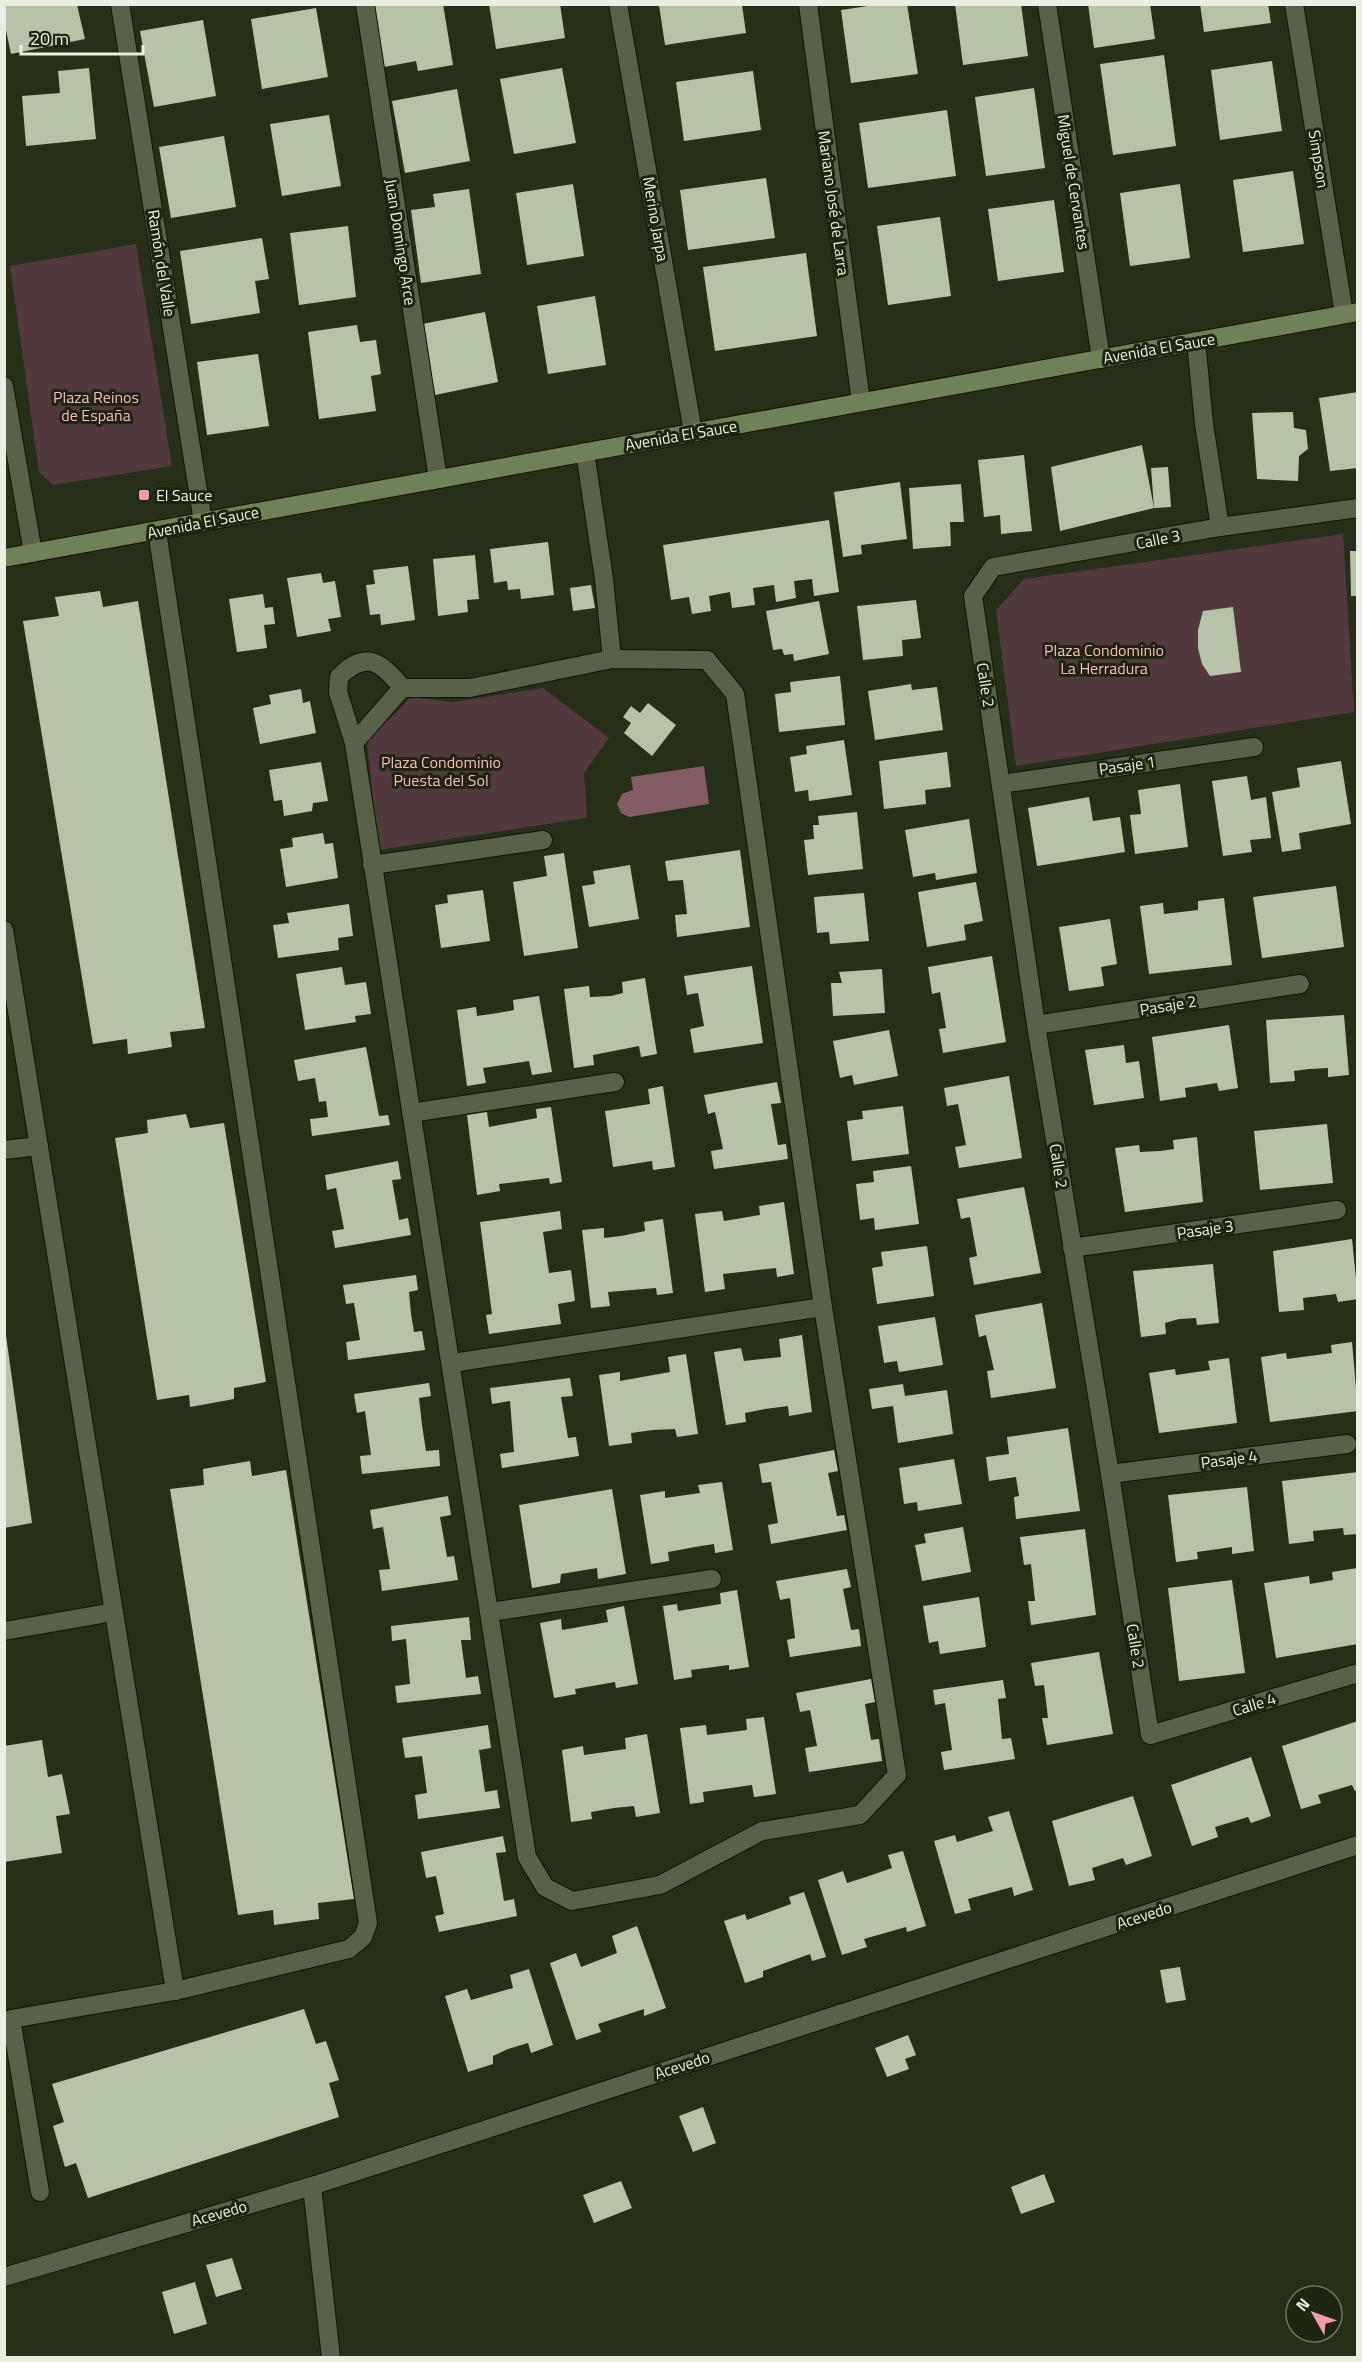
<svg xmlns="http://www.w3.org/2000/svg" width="1362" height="2362" viewBox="0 0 1362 2362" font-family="'Titillium Web',sans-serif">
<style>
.green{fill:#52393e}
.water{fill:#845a63}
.building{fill:#b7c3a6}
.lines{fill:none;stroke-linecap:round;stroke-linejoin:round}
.lane-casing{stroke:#0f1702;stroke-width:20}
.street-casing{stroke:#0f1702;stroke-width:20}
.secondary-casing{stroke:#0f1702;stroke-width:20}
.lane{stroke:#576248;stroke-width:18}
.street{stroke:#576248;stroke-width:18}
.secondary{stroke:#6f8156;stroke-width:18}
.poi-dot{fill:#f29aad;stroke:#1c250e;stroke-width:2}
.labels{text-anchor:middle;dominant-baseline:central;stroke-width:6;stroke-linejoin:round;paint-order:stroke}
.street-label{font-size:16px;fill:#e9f0e1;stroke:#1c250e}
.park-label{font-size:16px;fill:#ffb6c5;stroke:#1c250e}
.poi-label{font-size:16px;fill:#e9f0e1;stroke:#1c250e;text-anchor:start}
</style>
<rect width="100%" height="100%" fill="#262f17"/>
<g class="green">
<path d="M136,244L172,466L53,485L39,472L10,266Z"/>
<path d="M1343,534L1354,712L1016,766L996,610L1024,579Z"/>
<path d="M543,688L609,738L584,773L587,818L378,850L367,742L411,697L453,702Z"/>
</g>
<path class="water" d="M704,766L709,804L629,817L621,813L617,804L622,794L633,790L631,777Z"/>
<g class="building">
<path d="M373,4H443L453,65L418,71L416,61L384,67Z"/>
<path d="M489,4H560L565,38L496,49Z"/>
<path d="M881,4H907L918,74L851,83L841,10Z"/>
<path d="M955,4H1021L1028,56L963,65Z"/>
<path d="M1088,4H1150L1155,39L1094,48Z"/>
<path d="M1200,4H1268L1271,23L1204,32Z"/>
<path d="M4,5H77L85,39L11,54L4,21Z"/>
<path d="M659,5H742L746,33L665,45Z"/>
<path d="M316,8L328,77L262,89L251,19Z"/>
<path d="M203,20L216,96L154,107L140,31Z"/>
<path d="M1164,55L1176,146L1113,155L1100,64Z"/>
<path d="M1272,61L1282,131L1220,140L1211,70Z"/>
<path d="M89,68L96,139L26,146L22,96L60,93L58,71Z"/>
<path d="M562,68L576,143L514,154L500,79Z"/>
<path d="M753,71L761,130L684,141L676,82Z"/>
<path d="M1034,88L1045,168L986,176L975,97Z"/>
<path d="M457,89L470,161L405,173L392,101Z"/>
<path d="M947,110L956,176L868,188L859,123Z"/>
<path d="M329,115L341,186L282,196L270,124Z"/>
<path d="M224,136L236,207L171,218L159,147Z"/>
<path d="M1293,171L1304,244L1243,252L1233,180Z"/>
<path d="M766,178L775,238L688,250L680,190Z"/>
<path d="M573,184L584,256L527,265L516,193Z"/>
<path d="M1180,184L1190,258L1130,266L1120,193Z"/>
<path d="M469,189L481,274L421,283L411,210L435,207L433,194Z"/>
<path d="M1054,200L1064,272L998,281L988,209Z"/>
<path d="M940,217L951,296L888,305L877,226Z"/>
<path d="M348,226L356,297L299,305L290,233Z"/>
<path d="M262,238L269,279L255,281L260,313L191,324L180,251Z"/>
<path d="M806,253L817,336L715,351L703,267Z"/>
<path d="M595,296L606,365L548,374L537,306Z"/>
<path d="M485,312L498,382L435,395L422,324Z"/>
<path d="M357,325L360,342L376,340L381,374L371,376L376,411L319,419L308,332Z"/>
<path d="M258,354L269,426L207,435L197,362Z"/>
<path d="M1358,392V468L1330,471L1319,398Z"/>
<path d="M1293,412L1294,428L1306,430L1308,449L1299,456L1298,481L1257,479L1252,413Z"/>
<path d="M1142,445L1154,508L1060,531L1051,467Z"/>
<path d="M1024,455L1032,531L1001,534L1000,515L984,517L978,460Z"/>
<path d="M1168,467L1171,507L1154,508L1151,468Z"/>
<path d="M900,482L907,539L861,545L862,554L843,557L834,492Z"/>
<path d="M961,484L964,522H950L951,546L913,549L909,488Z"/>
<path d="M829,520L839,592L814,596L812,579L794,581L796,598L776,602L774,585L753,588L755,605L732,608L730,592L709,596L711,611L692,614L689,597L671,600L663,545Z"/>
<path d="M548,542L554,595L521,599L520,589L508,590L507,581L494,583L490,549Z"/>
<path d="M1350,551H1358V596H1351Z"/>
<path d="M475,555L479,599L467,600L468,612L438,616L433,559Z"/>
<path d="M408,566L415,620L381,625L380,614L370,615L366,585L375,584L373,570Z"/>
<path d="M321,573L323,583L335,581L341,617L328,619L331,631L297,637L287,578Z"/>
<path d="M591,585L595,608L573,611L570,588Z"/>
<path d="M100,591L103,607L138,601L205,1028L170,1032L172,1047L128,1054L127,1039L93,1044L23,621L59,616L55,597Z"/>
<path d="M263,594L265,608L273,607L275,624L264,625L267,648L237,652L229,599Z"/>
<path d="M916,600L921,638L902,640L903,656L863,660L857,606Z"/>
<path d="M819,601L829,654L794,661L793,654L784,655L782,649L773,650L766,611Z"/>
<path d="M1233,607L1241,672L1210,676L1202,664L1198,648V630L1203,611Z"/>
<path d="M840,676L845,725L779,732L775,694L791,692L790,682Z"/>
<path d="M911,684L912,690L937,687L943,730L875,740L868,691Z"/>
<path d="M301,689L303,703L310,701L316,733L260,744L253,708L271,704L269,695Z"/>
<path d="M648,703L676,725L652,756L624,733L631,723L623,717L631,706L640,713Z"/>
<path d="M844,740L852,795L809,801L808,790L795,792L790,757L807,754L806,746Z"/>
<path d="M947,752L951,787L925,790L926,804L884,809L879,761Z"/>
<path d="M1341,761L1351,824L1299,833L1301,849L1282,852L1272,792L1300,787L1297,768Z"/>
<path d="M321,762L328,801L313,803L312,811L284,816L282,800L274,801L269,770Z"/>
<path d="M1247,776L1251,800L1266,797L1271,838L1250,840L1252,852L1223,856L1212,781Z"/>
<path d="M1180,784L1188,847L1135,854L1130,815L1141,814L1138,790Z"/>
<path d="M1089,797L1093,821L1120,817L1125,852L1037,866L1028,808Z"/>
<path d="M857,812L863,869L808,875L804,840L814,839L813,825H819L818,816Z"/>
<path d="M969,819L977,873L936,880L935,873L913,877L905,830Z"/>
<path d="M323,833L325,844L333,843L338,878L286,887L280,849L293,847L292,838Z"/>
<path d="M740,850L750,927L677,937L675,915L687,914L683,880L668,881L665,861Z"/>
<path d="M564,853L578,948L524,956L513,882L547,876L544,856Z"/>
<path d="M630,865L639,919L589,927L582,886L595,884L593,871Z"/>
<path d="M976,882L983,921L964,925L966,940L927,947L918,892Z"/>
<path d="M1336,886L1344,947L1262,958L1253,897Z"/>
<path d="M483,890L490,941L441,948L435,905L448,903L447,895Z"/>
<path d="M864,893L869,941L830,944L829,932L817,933L814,897Z"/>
<path d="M1224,898L1232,965L1149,974L1140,906L1163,903L1164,914L1198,910V901Z"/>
<path d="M349,904L353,936L338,938L339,950L278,958L273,925L289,923L287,913Z"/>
<path d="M1110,919L1117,964L1101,967L1104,986L1069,991L1059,927Z"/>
<path d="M992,956L1006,1042L943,1053L939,1029L946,1028L940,992L932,994L928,967Z"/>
<path d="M752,966L763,1043L694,1053L690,1029L704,1026L698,993L687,995L684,976Z"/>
<path d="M342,967L345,985L366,982L371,1014L355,1016L356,1022L305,1030L296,974Z"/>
<path d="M882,969L885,1013L833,1016L831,983H842L839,972Z"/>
<path d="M645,978L657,1054L641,1057L639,1046L593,1055L594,1065L574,1068L564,989L589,986L590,997L611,996L623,993L622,982Z"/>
<path d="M539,996L552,1072L532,1075L529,1061L483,1068L486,1083L467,1086L457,1010L476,1007L477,1016L498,1013L514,1010L513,1000Z"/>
<path d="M1344,1015L1349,1075L1328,1077V1068L1309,1069L1294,1071L1295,1081L1270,1083L1266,1020Z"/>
<path d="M1229,1025L1238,1088L1219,1091L1217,1083L1185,1088L1186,1097L1160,1101L1152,1037Z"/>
<path d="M889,1030L898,1076L854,1085L852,1075L840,1078L833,1041Z"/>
<path d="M1124,1045L1126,1063L1139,1061L1144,1098L1094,1105L1085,1050Z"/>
<path d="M366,1047L379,1116L388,1115L390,1125L312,1136L310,1119L328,1117L326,1101L319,1102L315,1078L298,1081L294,1060Z"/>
<path d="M1009,1076L1022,1158L959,1168L955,1147L966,1145L958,1104L947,1106L944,1088Z"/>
<path d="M777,1082L781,1103L771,1104L778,1145L786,1144L788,1159L714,1169L711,1151L723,1149L715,1112L708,1114L704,1095Z"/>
<path d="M663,1086L675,1167L653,1170L652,1161L613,1167L605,1111L650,1104L648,1089Z"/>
<path d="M903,1106L909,1154L852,1161L847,1121L863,1119L862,1111Z"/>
<path d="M551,1107L562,1182L550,1184L549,1178L499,1184L500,1191L477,1195L467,1115L487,1112L489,1127L537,1118L536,1109Z"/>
<path d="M186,1114L190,1128L224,1123L266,1382L234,1388V1399L190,1407L189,1395L157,1400L115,1138L148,1133L147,1120Z"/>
<path d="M1327,1124L1333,1183L1260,1190L1254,1131Z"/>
<path d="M1197,1137L1203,1202L1125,1212L1115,1148L1139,1145L1140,1152L1160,1151L1174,1149L1173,1140Z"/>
<path d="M398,1161L401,1179L392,1180L399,1220L408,1218L411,1235L335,1248L332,1231L344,1229L336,1188L327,1190L325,1175Z"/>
<path d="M911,1166L919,1224L875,1230L874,1218L860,1220L856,1184L874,1182L873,1171Z"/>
<path d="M1024,1187L1041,1273L974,1285L969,1258L977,1256L970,1217L961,1219L957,1199Z"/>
<path d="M784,1202L794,1274L777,1277L776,1268L723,1274L725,1289L705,1292L695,1214L722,1211L724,1221L760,1215L759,1206Z"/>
<path d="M560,1211L562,1229L543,1232L549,1273L571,1270L575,1301L558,1304L561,1324L489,1334L486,1315L492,1314L480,1222Z"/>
<path d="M663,1219L673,1293L657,1295L656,1288L608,1292L610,1306L591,1308L582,1230L604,1228V1238L621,1236L645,1231L644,1222Z"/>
<path d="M1352,1239L1358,1299L1338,1302L1336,1294L1303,1298L1304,1310L1279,1312L1273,1251Z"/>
<path d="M927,1246L934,1296L877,1304L872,1268L883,1266L881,1252Z"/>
<path d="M1213,1264L1219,1323L1197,1325L1196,1318L1179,1319L1165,1323L1166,1334L1141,1337L1133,1271Z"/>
<path d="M416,1275L418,1290L409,1292L411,1314L414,1332L422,1331L425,1350L348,1360L346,1342L360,1340L354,1303L346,1304L343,1285Z"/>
<path d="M1042,1303L1056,1388L991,1398L987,1371L994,1370L986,1335L979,1337L975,1315Z"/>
<path d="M935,1317L943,1365L899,1372L897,1361L884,1363L878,1326Z"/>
<path d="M4,1321L32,1523L4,1528Z"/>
<path d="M802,1335L812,1412L789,1416L788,1406L765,1409L745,1413L746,1422L726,1425L714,1352L741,1348L744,1361L781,1357L779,1339Z"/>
<path d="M1352,1342L1358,1411L1270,1422L1261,1357L1286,1353L1287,1359L1332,1353L1331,1345Z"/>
<path d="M686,1354L698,1434L677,1437L675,1429L653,1430L631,1433L632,1443L609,1446L599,1375L620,1372V1381L670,1372L668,1357Z"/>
<path d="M1229,1358L1237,1423L1159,1433L1149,1373L1175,1369L1176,1375L1210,1370L1208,1361Z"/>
<path d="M570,1378L573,1396L561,1397L568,1438L576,1437L579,1456L502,1468L500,1454L514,1452L510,1401L492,1404L490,1388Z"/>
<path d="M429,1383L431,1396L419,1398L422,1425L426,1451L439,1450L440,1466L362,1474L360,1456L371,1455L365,1411L357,1413L354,1394Z"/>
<path d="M903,1384L905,1396L947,1390L953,1434L898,1443L893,1406L872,1409L869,1389Z"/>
<path d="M1068,1428L1080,1511L1016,1519L1014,1497L1019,1496L1016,1477L989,1481L986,1457L1009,1454L1007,1437Z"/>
<path d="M834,1450L838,1471L828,1473L837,1516L844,1515L847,1530L771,1544L768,1525L778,1523L771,1482L762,1483L759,1464Z"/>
<path d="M954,1459L962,1504L918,1511L917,1502L904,1504L899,1468Z"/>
<path d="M250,1461L252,1476L286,1470L354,1899L318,1903L319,1919L274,1925L273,1910L238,1915L170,1489L204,1485L203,1469Z"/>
<path d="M1358,1472V1534L1344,1535L1343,1528L1313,1531L1314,1541L1289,1544L1282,1481Z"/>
<path d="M722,1482L733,1550L715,1553L714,1544L695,1547L668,1552L669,1561L651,1564L640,1495L665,1491V1498L700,1493L698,1485Z"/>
<path d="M1247,1487L1254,1551L1232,1554V1547L1197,1552L1198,1559L1176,1562L1168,1495Z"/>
<path d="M612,1489L626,1574L598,1579L597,1568L561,1574L560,1583L532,1588L519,1505Z"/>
<path d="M448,1496L451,1515L440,1517L447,1557L454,1556L458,1580L382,1591L379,1570L390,1569L383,1527L373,1529L370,1510Z"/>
<path d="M963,1527L971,1572L922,1581L915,1545L926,1543L924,1534Z"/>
<path d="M1085,1529L1096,1615L1031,1625L1028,1601H1035L1031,1564L1024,1565L1020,1537Z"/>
<path d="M1357,1568L1358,1644L1276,1658L1264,1583L1309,1576L1310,1584L1333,1580L1332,1572Z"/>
<path d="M847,1569L851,1587L843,1589L851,1630L859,1629L861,1646L790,1657L787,1640L795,1638L790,1598L780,1600L776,1581Z"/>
<path d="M1232,1580L1245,1673L1179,1681L1168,1588Z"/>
<path d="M737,1590L749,1667L729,1670V1665L691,1670L692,1677L674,1680L663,1606L677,1604L678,1611L721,1604L720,1593Z"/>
<path d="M979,1597L986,1647L940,1654L938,1641L929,1643L923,1606Z"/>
<path d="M624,1606L638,1684L616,1688L615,1682L592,1686L575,1689L576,1694L554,1698L540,1623L561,1619L562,1630L608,1622L606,1610Z"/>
<path d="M469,1617L471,1640H461L466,1678L478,1676L481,1694L397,1703L395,1686L410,1684L406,1639L392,1641L391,1626Z"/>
<path d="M1099,1652L1113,1734L1047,1745L1042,1718H1048L1044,1685L1035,1686L1031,1663Z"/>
<path d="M871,1679L875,1702L865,1704L871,1740L879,1739L882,1761L809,1772L805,1748L817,1746L810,1710L800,1712L796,1693Z"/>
<path d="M1003,1680L1006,1698L998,1699L1002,1739L1011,1738L1015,1759L944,1770L941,1752L952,1750L945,1703L935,1705L933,1690Z"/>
<path d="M764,1717L776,1794L754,1797L752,1785L703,1792L704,1802L690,1804L680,1728L706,1725L707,1735L747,1730L746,1719Z"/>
<path d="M1358,1721V1790L1355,1791L1352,1785L1318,1795L1321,1803L1301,1809L1282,1746Z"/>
<path d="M488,1725L491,1748L479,1750L485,1792L497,1790L500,1808L418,1819L415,1795L427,1793L422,1756L405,1758L402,1738Z"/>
<path d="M647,1734L660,1813L636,1817L634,1806L614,1808L591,1812L592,1819L571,1822L562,1750L583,1746L584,1755L626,1749L625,1738Z"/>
<path d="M42,1740L48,1777L62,1774L70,1814L56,1816L62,1853L4,1862V1746Z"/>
<path d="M1251,1757L1271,1816L1251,1823L1248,1817L1215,1827L1218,1837L1192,1846L1171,1785Z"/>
<path d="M1133,1796L1152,1856L1126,1865L1123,1858L1092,1868L1095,1880L1069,1886L1052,1821Z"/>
<path d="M1009,1811L1033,1890L1014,1896L1012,1887L968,1899L971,1910L955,1914L934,1841L955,1835L957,1842L993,1831L988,1817Z"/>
<path d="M503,1836L506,1852L496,1853L504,1901L514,1899L517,1916L439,1932L435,1916L444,1914L436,1876L426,1878L421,1852Z"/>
<path d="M903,1851L926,1926L907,1932L906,1927L864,1939L867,1947L842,1955L818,1880L843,1871L847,1883L866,1877L892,1868L888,1855Z"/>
<path d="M804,1892L826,1957L812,1961L810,1954L763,1971V1977L745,1983L724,1921L745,1914L747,1920L791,1904L789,1897Z"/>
<path d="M637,1926L666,2008L644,2016V2009L598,2024L601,2032L576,2040L550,1963L576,1953L581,1967L617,1953L612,1936Z"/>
<path d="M1180,1967L1186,2000L1166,2003L1160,1970Z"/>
<path d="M529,1969L553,2045L531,2053L528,2043L508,2049L493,2056V2064L468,2072L445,1996L467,1989L471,2000L513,1988L510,1975Z"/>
<path d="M304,2009L316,2044L326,2041L339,2080L329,2083L339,2117L88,2198L76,2163L65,2167L53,2126L64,2122L52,2084Z"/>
<path d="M908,2035L916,2055L905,2059L909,2069L887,2077L875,2048Z"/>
<path d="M703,2107L716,2143L693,2152L679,2116Z"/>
<path d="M1044,2174L1055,2202L1021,2214L1011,2187Z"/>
<path d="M621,2181L632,2208L594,2223L583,2195Z"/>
<path d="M232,2258L242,2289L216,2297L206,2265Z"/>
<path d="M195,2282L207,2324L174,2334L162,2292Z"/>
</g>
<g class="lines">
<g class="lane-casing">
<g id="lane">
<path d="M4,930L175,1991"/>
<path d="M4,1150L39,1146"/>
<path d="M4,1631L114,1612"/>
<path d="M312,2186L331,2358"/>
<path d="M40,2192L11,2019L175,1991L349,1949L363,1937L368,1923L157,531"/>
</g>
</g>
<g class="street-casing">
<g id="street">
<path d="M120,4L203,522"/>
<path d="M365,4L438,479"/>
<path d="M618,4L693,432"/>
<path d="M808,4L861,402"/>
<path d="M1047,4L1101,359"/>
<path d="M1294,4L1344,314"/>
<path d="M1196,341L1204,424L1220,527"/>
<path d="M4,386L33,553"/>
<path d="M585,452L604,579L612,659"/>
<path d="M1358,508L1220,527L993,567L973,596L1036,1025L1110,1474L1150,1735L1358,1673"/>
<path d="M612,659L707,660L735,694L823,1307L897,1775L860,1815L762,1831L660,1885L572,1901L545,1887L527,1857L354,743L402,688H470Z"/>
<path d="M354,743L338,692L339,677C366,649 383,663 402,688"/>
<path d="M1001,784L1254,747"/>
<path d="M372,865L543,840"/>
<path d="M1036,1025L1300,984"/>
<path d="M411,1113L615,1082"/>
<path d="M1072,1248L1337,1210"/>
<path d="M452,1363L823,1307"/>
<path d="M1110,1474L1347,1444"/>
<path d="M490,1612L712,1579"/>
<path d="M4,2277L312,2186L1358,1845"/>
</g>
</g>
<g class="secondary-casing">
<path id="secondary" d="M4,558L1358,312"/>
</g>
<use href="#lane" class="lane"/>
<use href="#street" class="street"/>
<use href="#secondary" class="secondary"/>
</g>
<rect class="poi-dot" x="138" y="489" width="12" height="12" rx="3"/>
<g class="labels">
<g class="street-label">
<text transform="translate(1319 159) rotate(81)">Simpson</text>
<text transform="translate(1074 182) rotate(81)">Miguel de Cervantes</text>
<text transform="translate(834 203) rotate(82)">Mariano José de Larra</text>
<text transform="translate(656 219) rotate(80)">Merino Jarpa</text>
<text transform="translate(401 242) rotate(81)">Juan Domingo Arce</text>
<text transform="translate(162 263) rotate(81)">Ramón del Valle</text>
<text transform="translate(1159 348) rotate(-10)">Avenida El Sauce</text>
<text transform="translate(681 435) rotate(-10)">Avenida El Sauce</text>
<text transform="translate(203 522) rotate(-11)">Avenida El Sauce</text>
<text transform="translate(1158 539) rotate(-11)">Calle 3</text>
<text transform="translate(986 685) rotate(81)">Calle 2</text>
<text transform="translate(1127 765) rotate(-8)">Pasaje 1</text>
<text transform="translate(1168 1005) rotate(-9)">Pasaje 2</text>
<text transform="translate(1059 1166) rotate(81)">Calle 2</text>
<text transform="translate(1205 1229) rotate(-8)">Pasaje 3</text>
<text transform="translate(1229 1459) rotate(-7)">Pasaje 4</text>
<text transform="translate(1136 1646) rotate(81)">Calle 2</text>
<text transform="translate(1254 1704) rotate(-17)">Calle 4</text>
<text transform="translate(1144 1915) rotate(-18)">Acevedo</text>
<text transform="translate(682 2065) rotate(-18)">Acevedo</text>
<text transform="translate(219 2213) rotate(-16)">Acevedo</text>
</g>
<g class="park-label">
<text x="96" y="397">Plaza Reinos<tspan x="96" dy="18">de España</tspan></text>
<text x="1104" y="650">Plaza Condominio<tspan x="1104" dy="18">La Herradura</tspan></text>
<text x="441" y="762">Plaza Condominio<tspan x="441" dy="18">Puesta del Sol</tspan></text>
</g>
<g class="poi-label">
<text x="156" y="495">El Sauce</text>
</g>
</g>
<rect width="1362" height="2362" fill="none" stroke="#e9f0e1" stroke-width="12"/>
<g transform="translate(1314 2314) rotate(310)"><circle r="28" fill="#1c250e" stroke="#6e7662" stroke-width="1.5"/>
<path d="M0-4.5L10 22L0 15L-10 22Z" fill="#f29aad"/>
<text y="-9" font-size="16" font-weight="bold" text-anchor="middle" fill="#e9f0e1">N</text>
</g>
<path d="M21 45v9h122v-9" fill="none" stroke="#e9f0e1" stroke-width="3"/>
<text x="30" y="45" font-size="18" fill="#e9f0e1" stroke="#1c250e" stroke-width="4.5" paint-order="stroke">20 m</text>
</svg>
